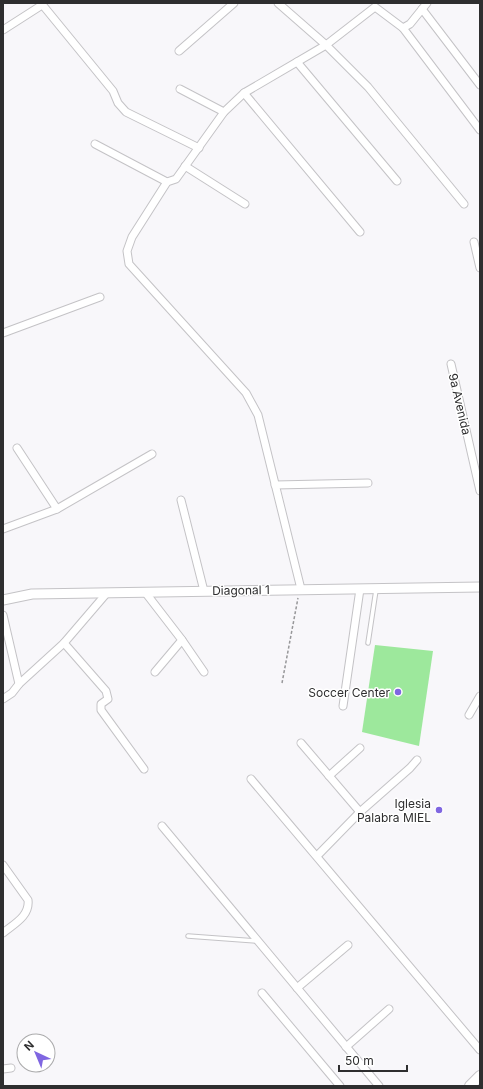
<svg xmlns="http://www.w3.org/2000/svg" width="483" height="1089" viewBox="0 0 483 1089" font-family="Inter,sans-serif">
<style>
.green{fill:#9de89c}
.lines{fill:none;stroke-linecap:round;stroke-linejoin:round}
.service-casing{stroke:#c4c3c6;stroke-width:5.5}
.minor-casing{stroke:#c4c3c6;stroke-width:9}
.tertiary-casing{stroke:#c4c3c6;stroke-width:11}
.secondary-casing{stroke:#c4c3c6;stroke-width:12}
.path{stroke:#979799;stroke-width:1.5;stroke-dasharray:3 2;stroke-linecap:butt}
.service{stroke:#fff;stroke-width:3.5}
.minor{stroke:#fff;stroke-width:7}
.tertiary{stroke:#fff;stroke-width:9}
.secondary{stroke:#fff;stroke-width:10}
.poi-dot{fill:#7f66e1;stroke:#fff;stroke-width:1.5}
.labels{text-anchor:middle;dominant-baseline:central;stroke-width:3;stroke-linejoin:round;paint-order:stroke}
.street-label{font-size:12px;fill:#2e2e2f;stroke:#fff}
.poi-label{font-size:12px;fill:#2e2e2f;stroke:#fff;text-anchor:end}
</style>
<rect width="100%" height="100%" fill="#f8f7fa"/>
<path class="green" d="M375,645L433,651L419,746L362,732Z"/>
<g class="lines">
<g class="service-casing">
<g id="service">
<path d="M368,643L376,590"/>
<path d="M188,936L257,941"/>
</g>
</g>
<g class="minor-casing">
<g id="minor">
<path d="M41,3L113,91L118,103L126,112L199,148"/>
<path d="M278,3L326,45L368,87L464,204"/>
<path d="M422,9L480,85"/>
<path d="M403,28L480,130"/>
<path d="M3,30L42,5"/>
<path d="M179,51L234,3"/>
<path d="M297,62L397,181"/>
<path d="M180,89L224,112"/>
<path d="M244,93L360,232"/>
<path d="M95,144L167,182"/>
<path d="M185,166L245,204"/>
<path d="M474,242L480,268"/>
<path d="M3,333L100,297"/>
<path d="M451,364L480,491"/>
<path d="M17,448L57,509"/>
<path d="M275,485L368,483"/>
<path d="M181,500L204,591"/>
<path d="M3,529L57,509L152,454"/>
<path d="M301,589L258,415L246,393L129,264L127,251L132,237L167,182L176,179L224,112L244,93L326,45L375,7L403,28L410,24L427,3"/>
<path d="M145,592L182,640L155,672"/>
<path d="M3,615L19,684L12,693L3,699"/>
<path d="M182,640L204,672"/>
<path d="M64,643L106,691L108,699L101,704V710L144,769"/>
<path d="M19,684L64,643L106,594"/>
<path d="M343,706L360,589"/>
<path d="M469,715L480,696"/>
<path d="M301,743L360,812"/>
<path d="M329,776L360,748"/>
<path d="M251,779L480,1050"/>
<path d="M162,826L379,1086"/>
<path d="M317,856L360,812L410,768L417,760"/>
<path d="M3,865L28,900C30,916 14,924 3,933"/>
<path d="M297,988L348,945"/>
<path d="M262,993L340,1086"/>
<path d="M346,1047L389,1009"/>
<path d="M3,1069L11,1068"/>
</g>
</g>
<g class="tertiary-casing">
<path id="tertiary" d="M3,600L32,594L480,587"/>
</g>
<g class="secondary-casing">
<path id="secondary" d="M470,1086L480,1076"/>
</g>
<path class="path" d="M282,683L298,598"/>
<use href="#service" class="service"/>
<use href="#minor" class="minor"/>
<use href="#tertiary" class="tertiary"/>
<use href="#secondary" class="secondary"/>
</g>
<g class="poi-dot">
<circle cx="398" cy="692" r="4"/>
<circle cx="439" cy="810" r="4"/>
</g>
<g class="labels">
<g class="street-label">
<text transform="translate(460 404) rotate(77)">9a Avenida</text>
<text transform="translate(241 590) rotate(-1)">Diagonal 1</text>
</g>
<g class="poi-label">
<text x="390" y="692">Soccer Center</text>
<text x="431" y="803">Iglesia<tspan x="431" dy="14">Palabra MIEL</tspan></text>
</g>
</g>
<rect width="483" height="1089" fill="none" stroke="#2e2e2f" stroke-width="8"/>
<g transform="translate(36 1053) rotate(316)"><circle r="19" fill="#ffffff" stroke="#ababac"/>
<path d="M0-3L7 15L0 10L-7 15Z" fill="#7f66e1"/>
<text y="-6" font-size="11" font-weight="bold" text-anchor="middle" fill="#2e2e2f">N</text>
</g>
<path d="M339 1065v6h68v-6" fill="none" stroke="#2e2e2f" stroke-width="2"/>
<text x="345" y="1065" font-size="12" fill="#2e2e2f" stroke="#ffffff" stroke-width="3" paint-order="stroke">50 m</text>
</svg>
